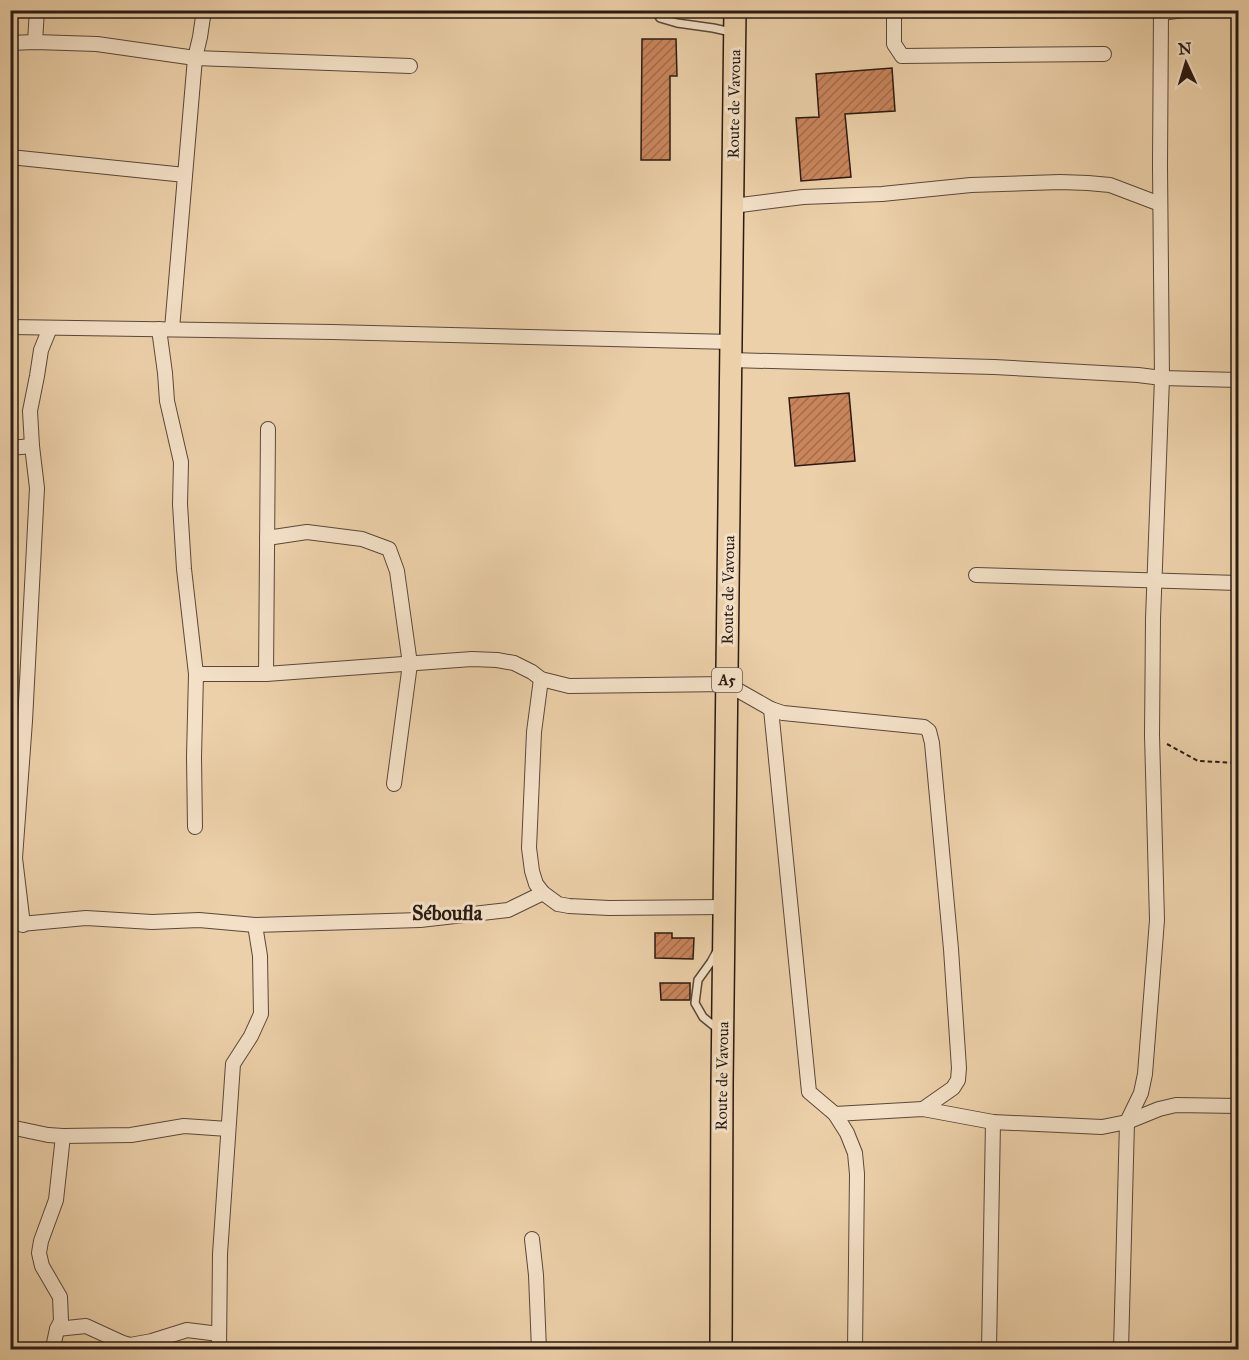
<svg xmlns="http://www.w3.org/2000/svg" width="1249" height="1360" viewBox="0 0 1249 1360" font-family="'IM FELL Great Primer',serif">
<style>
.building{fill:url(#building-hatch);stroke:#2a1a12;stroke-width:1.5}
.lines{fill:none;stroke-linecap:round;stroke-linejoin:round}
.lane-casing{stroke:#5a4838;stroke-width:10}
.street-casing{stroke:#5a4838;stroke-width:16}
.primary-casing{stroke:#2a1a12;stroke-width:24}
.path{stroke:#2a1a12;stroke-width:2;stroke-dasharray:4.5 3;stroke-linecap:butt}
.lane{stroke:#f3e0c7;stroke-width:7}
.street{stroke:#f3e0c7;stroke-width:14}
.primary{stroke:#ecd0a9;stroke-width:21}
.labels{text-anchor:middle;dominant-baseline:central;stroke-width:6;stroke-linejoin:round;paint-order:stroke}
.shield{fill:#f3e0c7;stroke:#665548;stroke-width:1.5}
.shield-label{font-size:15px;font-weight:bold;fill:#2a1a12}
.street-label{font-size:16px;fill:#2a1a12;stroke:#f3e0c7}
.quarter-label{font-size:20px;font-weight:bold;fill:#2a1a12;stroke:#f3e0c7}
</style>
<defs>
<pattern id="building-hatch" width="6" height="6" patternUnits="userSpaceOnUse" patternTransform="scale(1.5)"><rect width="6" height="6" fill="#ca855c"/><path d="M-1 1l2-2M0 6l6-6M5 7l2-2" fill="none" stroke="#a46c4b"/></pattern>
</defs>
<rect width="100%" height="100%" fill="#ecd0a9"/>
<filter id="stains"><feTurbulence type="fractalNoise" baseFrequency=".00333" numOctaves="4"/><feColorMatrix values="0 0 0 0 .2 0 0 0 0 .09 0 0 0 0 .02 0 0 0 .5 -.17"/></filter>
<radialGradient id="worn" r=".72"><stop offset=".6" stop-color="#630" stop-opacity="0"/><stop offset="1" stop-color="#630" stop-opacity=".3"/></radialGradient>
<g class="building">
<path d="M642,39H676L677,76H670V160H641Z"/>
<path d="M892,68L895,111L845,114L851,177L801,181L796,118L819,117L816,74Z"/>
<path d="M849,393L855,461L795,466L789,398Z"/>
<path d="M655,933H672V938H694L693,959L655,958Z"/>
<path d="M660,983H690V1000H661Z"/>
</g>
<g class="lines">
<g class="lane-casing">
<g id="lane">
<path d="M655,10L660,18L677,23L713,28L731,32"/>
<path d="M718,949L711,962L698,980L695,1003L703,1017L719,1030"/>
</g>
</g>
<g class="street-casing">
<g id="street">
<path d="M894,10V44L902,56L1104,54"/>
<path d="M1161,13L1184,10"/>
<path d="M35,42L37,10"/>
<path d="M10,43L35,42L97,44L195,58L410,66"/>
<path d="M10,157L185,175"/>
<path d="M733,206L803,197L882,194L971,185L1060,182L1088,183L1110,185L1160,204"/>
<path d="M10,327L332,332L732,342"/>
<path d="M159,329L165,373L167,401L181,462L180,504L184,569L196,674L194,757L195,827"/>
<path d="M172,329L195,58L200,37L204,10"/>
<path d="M731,360L994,367L1138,375L1162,378L1238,380"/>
<path d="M10,448L32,446"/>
<path d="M267,538L307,532L362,539L389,549L397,571L410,664L394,784"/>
<path d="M976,575L1238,583"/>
<path d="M196,674H266L472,659L497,660L514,663L532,672L541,679L569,686L727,684L771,709L783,713L924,727L929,731L932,743L951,949L959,1068L958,1080L953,1088L923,1109"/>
<path d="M266,674L268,429"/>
<path d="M541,679L534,732L529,848L532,871L536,884L543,893L558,904L569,906L609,908L725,907"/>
<path d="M771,709L809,1092L835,1114L923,1109L993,1122L1102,1127L1127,1122L1159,1109L1176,1105L1238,1106"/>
<path d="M10,925L86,918L152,922L199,920L255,925L420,920L508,910L543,893"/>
<path d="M23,925L15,858L25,721L37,488L32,446L30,411L37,376L41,350L50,328"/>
<path d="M835,1114L847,1133L855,1153L857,1174L855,1350"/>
<path d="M10,1127L48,1135L63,1136L131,1135L184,1126L228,1129"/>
<path d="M532,1239L536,1275L539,1350"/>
<path d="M57,1329L86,1326L123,1343L130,1345L152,1341L187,1330L219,1334"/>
<path d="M55,1350L54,1343L57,1329L61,1321L60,1297L42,1266L39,1253L41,1241L56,1200L63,1136"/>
<path d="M219,1350L220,1254L233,1064L251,1036L261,1014L260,956L255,925"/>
<path d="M989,1350L993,1122"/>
<path d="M1121,1350L1127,1122L1141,1093L1145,1074L1157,920L1152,735L1153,619L1162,378L1160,165L1161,10"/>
</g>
</g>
<g class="primary-casing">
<path id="primary" d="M721,1350L722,1084L735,10"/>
</g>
<path class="path" d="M1167,744L1198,761L1238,763"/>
<use href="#lane" class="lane"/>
<use href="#street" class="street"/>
<use href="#primary" class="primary"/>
</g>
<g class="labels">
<rect class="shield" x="712" y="668" width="30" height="24" rx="4.5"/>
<g class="shield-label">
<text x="727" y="680">A5</text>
</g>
<g class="street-label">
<text transform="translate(734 104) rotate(-89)">Route de Vavoua</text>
<text transform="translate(728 590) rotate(-89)">Route de Vavoua</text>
<text transform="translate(722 1076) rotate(-89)">Route de Vavoua</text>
</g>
<g class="quarter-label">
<text x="447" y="913">Séboufla</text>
</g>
</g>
<rect width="1249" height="1360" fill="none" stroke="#ecd0a9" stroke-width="36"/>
<rect x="12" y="12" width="1225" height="1336" fill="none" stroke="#2a1a12" stroke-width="3"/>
<rect x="18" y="18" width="1213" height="1324" fill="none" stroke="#2a1a12" stroke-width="1.5"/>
<g transform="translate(1186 63) rotate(356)" stroke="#f3e0c7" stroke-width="4.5" paint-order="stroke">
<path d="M0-4.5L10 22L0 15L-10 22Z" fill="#2a1a12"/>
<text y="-9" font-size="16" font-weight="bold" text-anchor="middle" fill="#2a1a12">N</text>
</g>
<rect width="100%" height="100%" filter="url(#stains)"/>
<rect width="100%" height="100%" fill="url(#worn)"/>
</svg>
